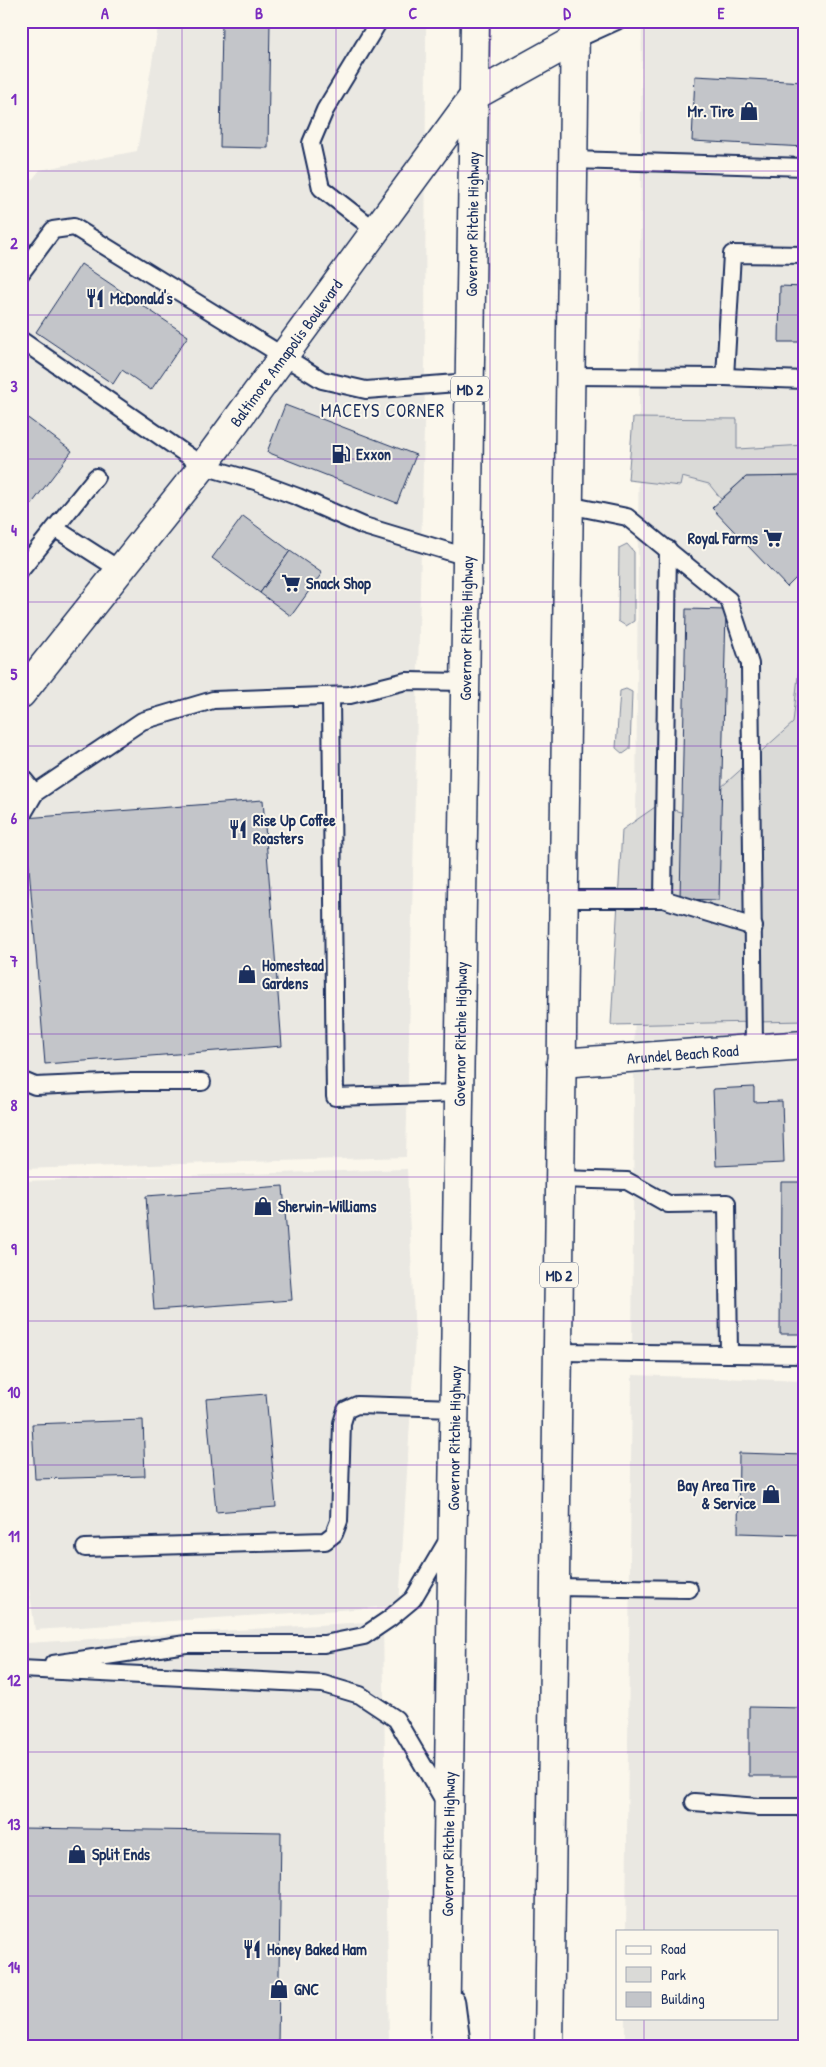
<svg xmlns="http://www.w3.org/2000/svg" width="826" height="2067" viewBox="0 0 826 2067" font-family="'Patrick Hand',sans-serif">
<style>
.built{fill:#eae8e2}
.green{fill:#dadad7;stroke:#7a849a}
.building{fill:#c3c5c9;stroke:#1b2f5e}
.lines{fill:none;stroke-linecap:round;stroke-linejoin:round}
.lane-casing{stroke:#1b2f5e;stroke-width:20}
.secondary-casing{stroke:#1b2f5e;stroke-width:31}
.highway-casing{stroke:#1b2f5e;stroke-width:31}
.lane{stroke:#fbf7ec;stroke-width:16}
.secondary{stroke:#fbf7ec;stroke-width:28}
.highway{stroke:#fbf7ec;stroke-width:28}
.grid{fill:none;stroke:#7b2cbf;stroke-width:1;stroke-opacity:0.55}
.labels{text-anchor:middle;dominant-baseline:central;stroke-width:4;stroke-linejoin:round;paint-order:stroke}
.shield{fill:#fbf7ec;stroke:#5e6b89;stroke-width:1}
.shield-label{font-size:15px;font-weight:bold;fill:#1b2f5e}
.poi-label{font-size:16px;font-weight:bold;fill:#1b2f5e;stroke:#fbf7ec;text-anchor:start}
.street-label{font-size:16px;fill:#1b2f5e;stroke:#fbf7ec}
.neighbourhood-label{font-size:18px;letter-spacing:1px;fill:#1b2f5e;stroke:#fbf7ec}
.neatline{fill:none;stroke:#7b2cbf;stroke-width:2}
.grid-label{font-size:16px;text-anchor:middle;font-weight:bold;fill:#7b2cbf}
</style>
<rect width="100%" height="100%" fill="#fbf7ec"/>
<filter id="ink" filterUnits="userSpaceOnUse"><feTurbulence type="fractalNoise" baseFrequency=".02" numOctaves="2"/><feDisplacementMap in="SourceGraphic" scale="10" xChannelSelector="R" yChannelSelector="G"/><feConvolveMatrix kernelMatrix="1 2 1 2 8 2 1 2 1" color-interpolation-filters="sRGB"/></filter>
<g filter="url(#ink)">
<g class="built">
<path d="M159,21H426L425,388L406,1157L21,1169V193L40,170L137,151Z"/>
<path d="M642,21H805V1364L632,1362Z"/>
<path d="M407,1169L415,1338L399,1606L35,1630L21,1530V1181Z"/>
<path d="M632,1375L805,1381V2046H625V2018H777V1931H626Z"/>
<path d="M21,1605L27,1643L383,1621L389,2046H21Z"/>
</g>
<g class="green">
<path d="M633,418L737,419V449L805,445V476L746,477L721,499L709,484L682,477L680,486L628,480Z"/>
<path d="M627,544L634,552V621L626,626L618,621L619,548Z"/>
<path d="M805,610V1021L611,1025L622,830L658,805L690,815L793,723Z"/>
<path d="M626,689L632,692L630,749L623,754L616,748L620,691Z"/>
</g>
<g class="building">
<path d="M222,21H270L268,148L220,147Z"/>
<path d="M695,76L805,82V147L692,141Z"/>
<path d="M81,264L188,336L151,390L122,370L113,384L36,332Z"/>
<path d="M780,286L805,287V342H779Z"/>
<path d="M285,405L416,455L397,503L267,452Z"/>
<path d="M21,413L72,451L21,518Z"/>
<path d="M805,476V569L787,587L712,508L746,477Z"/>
<path d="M243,516L290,551L260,593L212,558Z"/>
<path d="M290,551L322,573L291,616L260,593Z"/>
<path d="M686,609L726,610L719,900L680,899Z"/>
<path d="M263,800L282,1046L45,1064L25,818Z"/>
<path d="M754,1087V1102L782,1101L784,1163L716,1166L713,1089Z"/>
<path d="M781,1182H805V1334H780Z"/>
<path d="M283,1186L292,1300L154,1310L146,1196Z"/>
<path d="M266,1394L276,1507L216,1512L206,1399Z"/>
<path d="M143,1420L145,1476L35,1479L32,1424Z"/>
<path d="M739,1453L805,1455V1535L738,1533Z"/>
<path d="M749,1707L805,1708V1776H749Z"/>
<path d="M21,1828L281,1832L278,2046H21Z"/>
</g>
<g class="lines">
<g class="lane-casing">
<g id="lane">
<path d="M575,40L617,21"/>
<path d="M573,160L805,167"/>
<path d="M376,231L321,188L311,143L325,110L379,21"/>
<path d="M21,273L53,230L74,227L322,380L366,390L470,382"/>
<path d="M21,340L203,466L255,481L298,497L364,526L467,557"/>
<path d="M570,376L725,377L805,380"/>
<path d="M725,377L732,254L805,255"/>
<path d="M568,505L627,517L729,600L750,664L754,1048"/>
<path d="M56,529L120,570"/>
<path d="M21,570L96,477"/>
<path d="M331,696L335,1097L459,1093"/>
<path d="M21,776L35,793L21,817"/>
<path d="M35,793L142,721L213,700L350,695L406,681L466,682"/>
<path d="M564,899H663L754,927"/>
<path d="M663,899L668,549"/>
<path d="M21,1080L35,1086L129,1082H202"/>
<path d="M560,1179L627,1181L668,1204L727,1203L729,1354"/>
<path d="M558,1352L805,1355"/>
<path d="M85,1548L325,1541L334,1534L339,1521L342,1423L346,1410L357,1405L455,1408"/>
<path d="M555,1587L689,1589"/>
<path d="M53,1664L186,1644H324L364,1636L389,1619L413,1599L449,1538"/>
<path d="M21,1669L323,1684L360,1695L396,1719L446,1804"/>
<path d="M694,1802L759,1807H805"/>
<path d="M456,2000L462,2046"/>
</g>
</g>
<g class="secondary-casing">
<g id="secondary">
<path id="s1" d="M21,694L203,466L474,96L575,40"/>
<path id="s2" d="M561,1063L805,1045"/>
</g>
</g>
<g class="highway-casing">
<g id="highway">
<path id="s3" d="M445,2046L475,21"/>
<path d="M549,2046L575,21"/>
</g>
</g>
<use href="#lane" class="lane"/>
<use href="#secondary" class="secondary"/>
<use href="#highway" class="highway"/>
</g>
</g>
<path class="grid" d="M182,21V2046M336,21V2046M490,21V2046M644,21V1931M21,171H805M21,315H805M21,459H805M21,602H805M21,746H805M21,890H805M21,1034H805M21,1177H805M21,1321H805M21,1465H805M21,1608H805M21,1752H805M21,1896H805M644,2018V2046"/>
<defs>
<g id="shop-bare" transform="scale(1.5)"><path d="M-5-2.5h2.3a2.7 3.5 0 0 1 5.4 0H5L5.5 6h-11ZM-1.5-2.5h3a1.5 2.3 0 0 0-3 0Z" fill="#1b2f5e" stroke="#fbf7ec" stroke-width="2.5" paint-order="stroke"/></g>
<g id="restaurant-bare" transform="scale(1.5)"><path d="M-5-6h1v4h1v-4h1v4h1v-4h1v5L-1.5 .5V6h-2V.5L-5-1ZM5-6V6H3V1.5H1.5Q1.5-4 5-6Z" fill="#1b2f5e" stroke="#fbf7ec" stroke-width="2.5" paint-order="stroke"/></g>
<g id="fuel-bare" transform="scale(1.5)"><path d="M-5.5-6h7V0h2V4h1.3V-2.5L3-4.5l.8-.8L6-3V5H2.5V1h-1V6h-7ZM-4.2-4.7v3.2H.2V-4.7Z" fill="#1b2f5e" stroke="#fbf7ec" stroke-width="2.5" paint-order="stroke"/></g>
<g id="supermarket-bare" transform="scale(1.5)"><path d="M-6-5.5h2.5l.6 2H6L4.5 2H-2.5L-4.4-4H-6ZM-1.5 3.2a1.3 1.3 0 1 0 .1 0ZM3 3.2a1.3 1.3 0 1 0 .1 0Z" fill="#1b2f5e" stroke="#fbf7ec" stroke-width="2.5" paint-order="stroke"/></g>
</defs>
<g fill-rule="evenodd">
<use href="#shop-bare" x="749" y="111"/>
<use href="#restaurant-bare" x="95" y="298"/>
<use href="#fuel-bare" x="341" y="454"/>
<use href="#supermarket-bare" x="773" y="538"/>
<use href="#supermarket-bare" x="291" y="583"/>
<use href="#restaurant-bare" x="238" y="829"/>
<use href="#shop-bare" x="247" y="974"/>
<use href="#shop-bare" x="263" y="1206"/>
<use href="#shop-bare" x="771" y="1494"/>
<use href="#shop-bare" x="77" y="1854"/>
<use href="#restaurant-bare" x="252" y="1949"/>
<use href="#shop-bare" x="279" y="1989"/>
</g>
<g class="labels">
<g class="shield">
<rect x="451" y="376.5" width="38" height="25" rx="4"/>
<rect x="540" y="1262.5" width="38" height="25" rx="4"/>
</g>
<g class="shield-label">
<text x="470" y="389">MD 2</text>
<text x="559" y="1275">MD 2</text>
</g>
<g class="poi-label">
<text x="734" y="111" text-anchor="end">Mr. Tire</text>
<text x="110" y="298">McDonald's</text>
<text x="356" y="454">Exxon</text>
<text x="758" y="538" text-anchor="end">Royal Farms</text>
<text x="306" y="583">Snack Shop</text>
<text x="253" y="820">Rise Up Coffee<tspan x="253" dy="18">Roasters</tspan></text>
<text x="262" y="965">Homestead<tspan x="262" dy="18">Gardens</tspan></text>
<text x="278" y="1206">Sherwin-Williams</text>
<text x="756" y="1485" text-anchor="end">Bay Area Tire<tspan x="756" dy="18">&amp; Service</tspan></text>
<text x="92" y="1854">Split Ends</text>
<text x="267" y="1949">Honey Baked Ham</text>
<text x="294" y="1989">GNC</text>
</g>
<g class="street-label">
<text stroke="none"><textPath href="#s3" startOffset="1822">Governor Ritchie Highway</textPath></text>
<text stroke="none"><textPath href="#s1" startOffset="432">Baltimore Annapolis Boulevard</textPath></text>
<text stroke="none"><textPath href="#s3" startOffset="1418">Governor Ritchie Highway</textPath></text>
<text stroke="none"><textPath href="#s3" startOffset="1012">Governor Ritchie Highway</textPath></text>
<text stroke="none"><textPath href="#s2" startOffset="122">Arundel Beach Road</textPath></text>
<text stroke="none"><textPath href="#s3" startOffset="608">Governor Ritchie Highway</textPath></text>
<text stroke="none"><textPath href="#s3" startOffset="202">Governor Ritchie Highway</textPath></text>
</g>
<g class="neighbourhood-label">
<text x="383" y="410">MACEYS CORNER</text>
</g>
</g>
<rect width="826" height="2067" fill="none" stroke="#fbf7ec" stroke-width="55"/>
<rect x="616" y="1930" width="162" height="90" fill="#fbf7ec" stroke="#a1a7b3"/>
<rect x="626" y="1946" width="25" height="8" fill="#fbf7ec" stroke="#a1a7b3"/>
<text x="661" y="1954" font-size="15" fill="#1b2f5e">Road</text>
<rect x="626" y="1967" width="25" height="15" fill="#dadad7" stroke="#a1a7b3"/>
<text x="661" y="1980" font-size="15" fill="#1b2f5e">Park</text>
<rect x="626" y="1992" width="25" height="15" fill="#c3c5c9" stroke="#a1a7b3"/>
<text x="661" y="2004" font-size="15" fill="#1b2f5e">Building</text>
<rect x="28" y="28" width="770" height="2012" class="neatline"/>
<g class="grid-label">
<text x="105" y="19">A</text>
<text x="259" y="19">B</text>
<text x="413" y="19">C</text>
<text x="567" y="19">D</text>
<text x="721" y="19">E</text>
<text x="14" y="105">1</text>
<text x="14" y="249">2</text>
<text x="14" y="392">3</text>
<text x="14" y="536">4</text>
<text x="14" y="680">5</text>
<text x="14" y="824">6</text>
<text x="14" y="967">7</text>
<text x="14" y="1111">8</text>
<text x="14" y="1255">9</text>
<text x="14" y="1398">10</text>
<text x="14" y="1542">11</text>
<text x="14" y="1686">12</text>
<text x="14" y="1830">13</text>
<text x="14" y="1973">14</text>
</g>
</svg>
